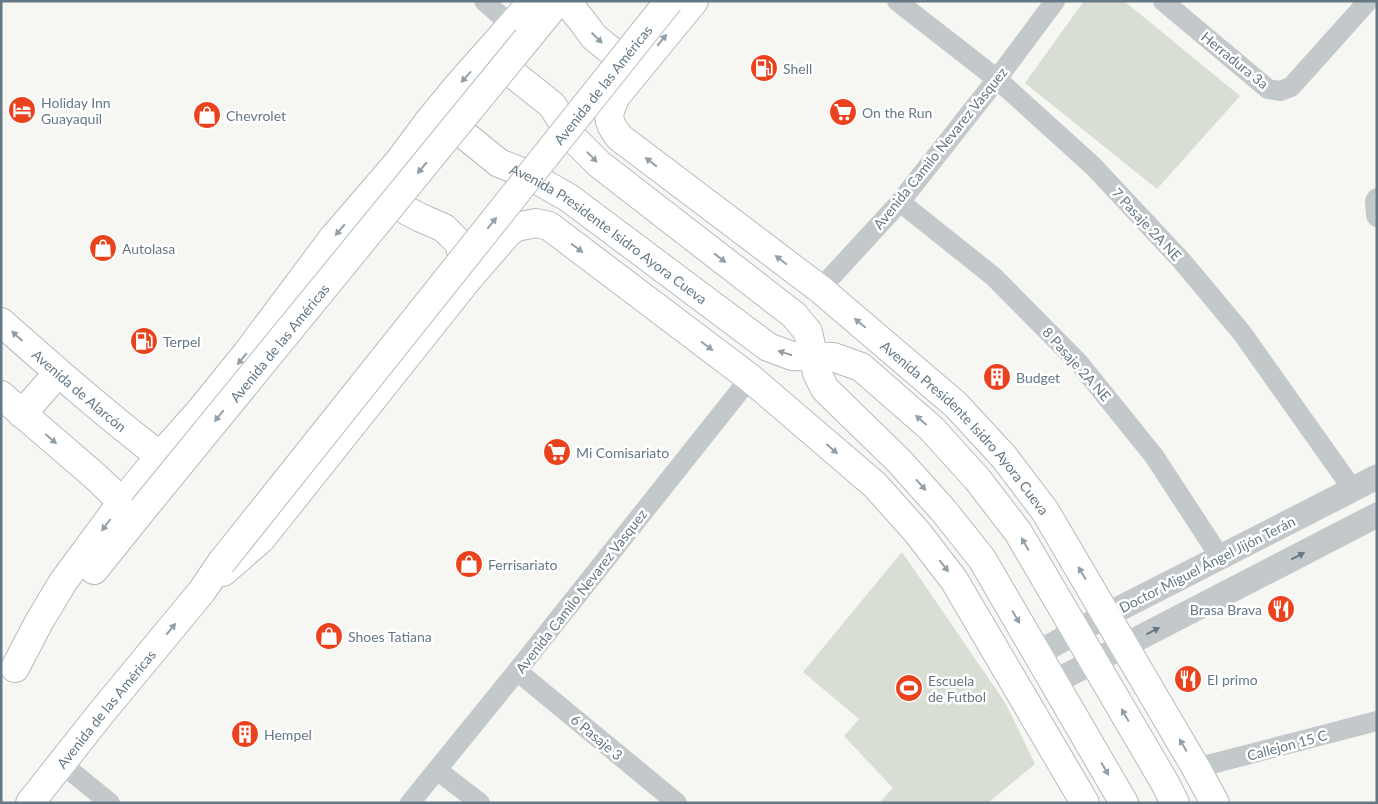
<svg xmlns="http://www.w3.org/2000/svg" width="1378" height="804" viewBox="0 0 1378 804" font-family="Lato,sans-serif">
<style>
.garden{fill:#d8ded3}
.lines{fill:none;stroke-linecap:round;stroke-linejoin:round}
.secondary-casing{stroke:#b5bbbf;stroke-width:30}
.primary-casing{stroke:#b6bbbe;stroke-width:30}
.minor{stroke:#c3c8ca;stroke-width:20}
.tertiary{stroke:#c3c8ca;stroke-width:25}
.secondary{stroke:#fff;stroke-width:28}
.primary{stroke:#fff;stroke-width:28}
.primary-bridge-casing{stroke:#b6bbbe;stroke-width:30;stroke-linecap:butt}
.primary-bridge{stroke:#fff;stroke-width:28}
.oneway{fill:#92a0aa}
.oneway2{fill:#647885}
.labels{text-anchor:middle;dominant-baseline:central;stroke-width:5;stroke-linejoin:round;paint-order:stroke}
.street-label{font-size:14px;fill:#647885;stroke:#fff}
.poi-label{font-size:14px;fill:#647885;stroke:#fff;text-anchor:start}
</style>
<rect width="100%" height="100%" fill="#f6f6f2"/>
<g class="garden">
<path d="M1084,1H1124L1240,96L1157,189L1025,83Z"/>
<path d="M902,552L1006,704L1035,764L988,803H882L881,801L893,788L844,736L859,719L803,672Z"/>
</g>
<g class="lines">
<g class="secondary-casing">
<g id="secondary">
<path id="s1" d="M694,1L616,96C607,116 606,119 619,137L820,289L956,405L1004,457L1045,511L1196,768L1215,803"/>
<path id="s2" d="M1,322C53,368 105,414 160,456"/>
<path d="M1,395L96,477L122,502"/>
<path d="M22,414L58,373"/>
<path d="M223,572L261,539L468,279L507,234L516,227L536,223L549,226L750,378L875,485L917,532L954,580L1085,803"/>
</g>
</g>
<g class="primary-casing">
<g id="primary">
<path d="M566,1L583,22L594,37L636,71"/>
<path d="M527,39L558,1"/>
<path d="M492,49L508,70L552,105L572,137L599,164L794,315L808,332L817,373L825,389L899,461L943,510L982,559L1124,803"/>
<path id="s3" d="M429,121L444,124L462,133L499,163L527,174L569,198L768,347L792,356L833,357L861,367L932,429L978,480L1018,532L1165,783L1175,803"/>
<path d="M370,201L392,203L421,218L444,228L459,243L468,279"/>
<path d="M94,570L143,509"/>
<path d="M15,668L39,622L63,582L122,502L160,456L200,411L247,353L333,238L400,160L429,121L456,88L533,1"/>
<path id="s4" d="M30,803L102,712L202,591L221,563"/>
</g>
</g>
<g class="minor">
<path d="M484,1L511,25"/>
<path d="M897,1L997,79L1093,166L1181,260L1242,333L1344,477L1352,490"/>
<path d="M1163,1L1268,89L1280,91L1291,87L1368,1"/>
<path d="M1377,198L1375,201L1376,215L1377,217"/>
<path d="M900,202L994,277L1079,363L1154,456L1220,557"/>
<path d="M820,289L900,202L997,79L1055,1"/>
<path d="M517,671L677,803"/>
<path d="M61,763L110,803"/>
<path d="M1196,768L1377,721"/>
<path d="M437,770L480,803"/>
<path d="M410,803L517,671L750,378"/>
</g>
<g class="tertiary">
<path d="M1038,653L1107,615L1377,477"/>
<path d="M1054,682L1377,515"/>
</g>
<use href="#secondary" class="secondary"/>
<use href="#primary" class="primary"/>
<g class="primary-bridge-casing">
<g id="primary-bridge">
<path id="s5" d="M143,509L527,39"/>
<path id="s6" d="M221,563L669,1"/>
</g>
</g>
<use href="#primary-bridge" class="primary-bridge"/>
</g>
<defs><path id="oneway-solid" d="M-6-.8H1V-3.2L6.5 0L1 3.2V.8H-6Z" transform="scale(1.25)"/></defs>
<g class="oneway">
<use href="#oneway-solid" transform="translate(597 38) rotate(44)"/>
<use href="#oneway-solid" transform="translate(662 40) rotate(-50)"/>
<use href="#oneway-solid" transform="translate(466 77) rotate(132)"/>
<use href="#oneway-solid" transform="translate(592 157) rotate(46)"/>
<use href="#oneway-solid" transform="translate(651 162) rotate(-142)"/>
<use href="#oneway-solid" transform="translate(422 168) rotate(130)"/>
<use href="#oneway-solid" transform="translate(492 223) rotate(-51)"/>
<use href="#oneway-solid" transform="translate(340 230) rotate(130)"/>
<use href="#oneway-solid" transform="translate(577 248) rotate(37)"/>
<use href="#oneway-solid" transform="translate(720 258) rotate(38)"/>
<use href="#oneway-solid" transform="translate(781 260) rotate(-143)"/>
<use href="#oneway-solid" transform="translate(860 323) rotate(-140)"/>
<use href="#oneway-solid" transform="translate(17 336) rotate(-138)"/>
<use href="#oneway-solid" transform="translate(707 346) rotate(37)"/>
<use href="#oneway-solid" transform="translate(785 353) rotate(-162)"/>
<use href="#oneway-solid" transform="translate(242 359) rotate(129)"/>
<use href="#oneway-solid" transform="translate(219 416) rotate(129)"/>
<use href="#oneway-solid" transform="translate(921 420) rotate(-139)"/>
<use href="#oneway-solid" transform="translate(51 439) rotate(41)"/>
<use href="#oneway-solid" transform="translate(832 449) rotate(41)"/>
<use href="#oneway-solid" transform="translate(921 485) rotate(48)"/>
<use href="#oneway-solid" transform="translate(106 525) rotate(127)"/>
<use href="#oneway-solid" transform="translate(1025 544) rotate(-120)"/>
<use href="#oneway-solid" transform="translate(944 566) rotate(52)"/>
<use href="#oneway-solid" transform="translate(1082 573) rotate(-121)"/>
<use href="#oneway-solid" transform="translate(1016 617) rotate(59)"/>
<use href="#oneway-solid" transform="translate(171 629) rotate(-50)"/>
<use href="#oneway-solid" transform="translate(1125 715) rotate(-120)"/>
<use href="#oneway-solid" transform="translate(1183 745) rotate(-120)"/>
<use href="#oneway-solid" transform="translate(1105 769) rotate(60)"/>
</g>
<g class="oneway2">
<use href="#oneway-solid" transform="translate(1298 556) rotate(-27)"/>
<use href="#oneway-solid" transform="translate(1153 631) rotate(-27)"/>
</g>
<defs>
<g id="fuel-disc" transform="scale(1.4375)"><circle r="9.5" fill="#eb421e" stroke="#fff"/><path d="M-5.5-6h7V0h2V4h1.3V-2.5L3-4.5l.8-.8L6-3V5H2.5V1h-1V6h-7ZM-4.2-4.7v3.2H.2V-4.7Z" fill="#fff"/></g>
<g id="hotel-disc" transform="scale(1.4375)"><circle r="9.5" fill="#eb421e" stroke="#fff"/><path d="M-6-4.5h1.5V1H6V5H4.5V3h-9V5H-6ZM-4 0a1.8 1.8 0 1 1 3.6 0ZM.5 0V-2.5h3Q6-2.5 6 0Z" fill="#fff"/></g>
<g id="supermarket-disc" transform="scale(1.4375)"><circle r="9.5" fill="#eb421e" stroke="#fff"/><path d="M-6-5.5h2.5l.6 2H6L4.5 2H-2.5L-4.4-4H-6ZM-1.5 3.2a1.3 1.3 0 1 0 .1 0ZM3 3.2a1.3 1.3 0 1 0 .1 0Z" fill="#fff"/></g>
<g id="shop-disc" transform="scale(1.4375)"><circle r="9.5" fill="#eb421e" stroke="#fff"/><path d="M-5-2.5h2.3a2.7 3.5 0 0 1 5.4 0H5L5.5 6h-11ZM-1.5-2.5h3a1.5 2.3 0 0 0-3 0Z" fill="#fff"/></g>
<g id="building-disc" transform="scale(1.4375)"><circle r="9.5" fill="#eb421e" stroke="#fff"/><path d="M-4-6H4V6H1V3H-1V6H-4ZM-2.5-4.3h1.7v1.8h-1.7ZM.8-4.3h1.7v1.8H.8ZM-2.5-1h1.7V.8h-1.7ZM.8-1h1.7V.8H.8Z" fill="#fff"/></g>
<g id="restaurant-disc" transform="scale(1.4375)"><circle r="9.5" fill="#eb421e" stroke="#fff"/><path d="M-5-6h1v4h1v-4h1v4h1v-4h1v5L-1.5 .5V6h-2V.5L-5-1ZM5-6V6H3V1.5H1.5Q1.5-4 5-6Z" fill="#fff"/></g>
<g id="stadium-disc" transform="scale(1.4375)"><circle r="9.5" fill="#eb421e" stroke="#fff"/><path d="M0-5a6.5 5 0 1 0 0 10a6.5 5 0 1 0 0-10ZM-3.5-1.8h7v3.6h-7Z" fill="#fff"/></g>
</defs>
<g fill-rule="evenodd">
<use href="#fuel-disc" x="764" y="68"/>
<use href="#hotel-disc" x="22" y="110"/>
<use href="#supermarket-disc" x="843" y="112"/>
<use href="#shop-disc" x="207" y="115"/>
<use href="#shop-disc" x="103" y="248"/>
<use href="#fuel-disc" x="144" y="341"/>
<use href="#building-disc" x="997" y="377"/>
<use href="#supermarket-disc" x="557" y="452"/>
<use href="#shop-disc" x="469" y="564"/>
<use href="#restaurant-disc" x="1281" y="609"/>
<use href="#shop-disc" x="329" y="636"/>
<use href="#restaurant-disc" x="1188" y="679"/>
<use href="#stadium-disc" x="909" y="688"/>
<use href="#building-disc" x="245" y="734"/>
</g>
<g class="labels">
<g class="street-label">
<text transform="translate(1235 60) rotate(39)">Herradura 3a</text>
<text stroke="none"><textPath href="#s6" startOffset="612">Avenida de las Américas</textPath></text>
<text transform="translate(940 148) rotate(-51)">Avenida Camilo Nevarez Vasquez</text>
<text transform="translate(1147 224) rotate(47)">7 Pasaje 2A NE</text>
<text stroke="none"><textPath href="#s3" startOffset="214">Avenida Presidente Isidro Ayora Cueva</textPath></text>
<text stroke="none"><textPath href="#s5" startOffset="215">Avenida de las Américas</textPath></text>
<text transform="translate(1077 364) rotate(48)">8 Pasaje 2A NE</text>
<text stroke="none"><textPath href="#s2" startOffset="104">Avenida de Alarcón</textPath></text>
<text stroke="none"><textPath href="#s1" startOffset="621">Avenida Presidente Isidro Ayora Cueva</textPath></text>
<text transform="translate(1207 564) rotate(-27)">Doctor Miguel Ángel Jijón Terán</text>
<text transform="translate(581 591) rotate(-52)">Avenida Camilo Nevarez Vasquez</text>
<text stroke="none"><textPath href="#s4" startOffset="121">Avenida de las Américas</textPath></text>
<text transform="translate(597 737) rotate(40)">6 Pasaje 3</text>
<text transform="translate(1287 745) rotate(-15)">Callejon 15 C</text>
</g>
<g class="poi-label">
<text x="783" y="68">Shell</text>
<text x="41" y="102">Holiday Inn<tspan x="41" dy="16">Guayaquil</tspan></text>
<text x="862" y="112">On the Run</text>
<text x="226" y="115">Chevrolet</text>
<text x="122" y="248">Autolasa</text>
<text x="163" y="341">Terpel</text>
<text x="1016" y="377">Budget</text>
<text x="576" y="452">Mi Comisariato</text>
<text x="488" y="564">Ferrisariato</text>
<text x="1262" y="609" text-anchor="end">Brasa Brava</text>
<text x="348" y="636">Shoes Tatiana</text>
<text x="1207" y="679">El primo</text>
<text x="928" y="680">Escuela<tspan x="928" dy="16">de Futbol</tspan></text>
<text x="264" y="734">Hempel</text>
</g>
</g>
<rect width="1378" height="804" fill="none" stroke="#647885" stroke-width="5"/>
</svg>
